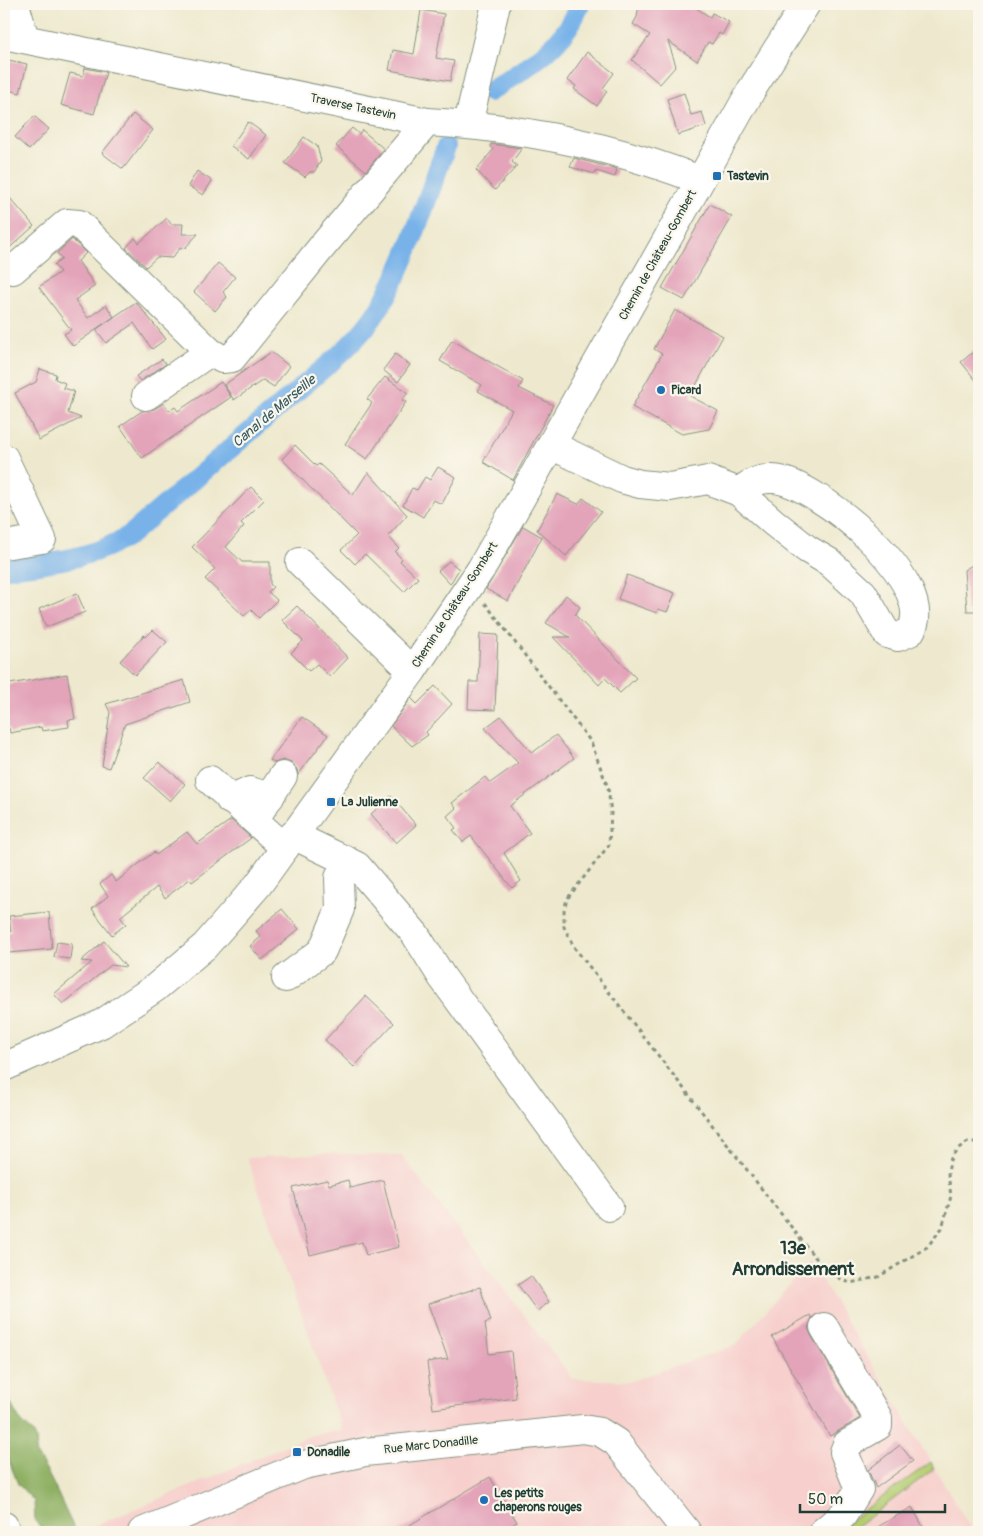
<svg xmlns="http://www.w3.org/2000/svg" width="983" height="1536" viewBox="0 0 983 1536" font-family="Pangolin,sans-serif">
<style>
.built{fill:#f7d0cd}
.green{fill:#b4cc71;stroke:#6a8452}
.forest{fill:#8fb063;stroke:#57764c}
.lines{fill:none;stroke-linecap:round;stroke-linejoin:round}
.canal{stroke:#78b2e9;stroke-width:20}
.building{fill:#e3a3b9}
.minor-casing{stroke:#869381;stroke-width:30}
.path{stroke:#869381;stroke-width:3;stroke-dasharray:4 4;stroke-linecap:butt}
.minor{stroke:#fff;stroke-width:28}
.poi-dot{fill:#1f6fb2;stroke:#fbf7ec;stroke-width:2}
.labels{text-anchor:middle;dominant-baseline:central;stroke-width:4.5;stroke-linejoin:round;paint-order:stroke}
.street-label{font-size:12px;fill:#1f3d34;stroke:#fbf7ec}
.poi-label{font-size:12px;font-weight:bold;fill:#1f3d34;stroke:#fbf7ec;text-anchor:start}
.water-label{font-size:14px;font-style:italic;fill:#355a61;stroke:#fbf7ec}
.district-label{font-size:18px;font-weight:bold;fill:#1f3d34;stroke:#fbf7ec}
</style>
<rect width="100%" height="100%" fill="#fbf7ec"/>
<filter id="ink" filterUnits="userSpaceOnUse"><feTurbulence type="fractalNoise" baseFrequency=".02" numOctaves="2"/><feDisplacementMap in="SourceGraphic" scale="10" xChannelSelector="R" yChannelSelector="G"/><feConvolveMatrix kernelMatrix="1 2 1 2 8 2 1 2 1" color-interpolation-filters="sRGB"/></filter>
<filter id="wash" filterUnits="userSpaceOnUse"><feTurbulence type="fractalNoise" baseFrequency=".0096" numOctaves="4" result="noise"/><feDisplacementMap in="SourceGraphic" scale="20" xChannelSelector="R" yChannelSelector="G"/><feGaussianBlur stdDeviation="1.12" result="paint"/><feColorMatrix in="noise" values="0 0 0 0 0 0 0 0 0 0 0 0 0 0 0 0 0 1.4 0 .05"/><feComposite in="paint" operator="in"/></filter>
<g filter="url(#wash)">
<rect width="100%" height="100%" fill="#eee9ce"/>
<path class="built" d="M327,1153L402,1156L573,1379L631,1381L736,1345L810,1261L973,1532H80L312,1435L342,1430L247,1158Z"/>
<path class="green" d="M931,1462L934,1469L850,1532H834Z"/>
<path class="forest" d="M4,1387C8,1397 12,1407 18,1417C27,1430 41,1432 35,1453C52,1476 61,1503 74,1528L64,1532H45L35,1521L34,1501L18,1484L4,1449Z"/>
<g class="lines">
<g class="canal">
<path d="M489,92C525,68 565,47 580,4"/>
<path d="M4,569C48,562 93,560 131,534L338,356C350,345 362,333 372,319C404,274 426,200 446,147"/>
</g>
</g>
<g id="blocks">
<g class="building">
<path d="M639,4H690L710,17L712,13L729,22L722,35L719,33L712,44L708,42L697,61L668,41L676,66L660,84L632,60L650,35L633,24L637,17Z"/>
<path d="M421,10L444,14L436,58L454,61L450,81L389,70L393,50L414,54Z"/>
<path d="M587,52L614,73L603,88L607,91L597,106L574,89L576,86L567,80Z"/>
<path d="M4,59L27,64L20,93L4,89Z"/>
<path d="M85,68L106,72L94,114L61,105L70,73L83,76Z"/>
<path d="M684,93L691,115L702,112L706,126L678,135L667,99Z"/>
<path d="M133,114L153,130L123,169L102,153Z"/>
<path d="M34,116L49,129L29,150L15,137Z"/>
<path d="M248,122L266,135L249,159L231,146Z"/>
<path d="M352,128L359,134L362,130L384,149L366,171L336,146Z"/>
<path d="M304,137L317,146L321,161L314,172H310L305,177L285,163Z"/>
<path d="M491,144L522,148L512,162L517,166L495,190L476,170L493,150L490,146Z"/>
<path d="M574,158L617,169L615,177L596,171L595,174L570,167Z"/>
<path d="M197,171L212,181L203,195L188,186Z"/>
<path d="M4,191L34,226L4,253Z"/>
<path d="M710,204L732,217L684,300L662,288Z"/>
<path d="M167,218L171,224H183L182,234H198L185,248L179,249L172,258L157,257L146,267L126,248L135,238L139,243Z"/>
<path d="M72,239L86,253L78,261L95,286L75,300L88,318L106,305L114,317L73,346L64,334L71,330L39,287L60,272L54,265L62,259L57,253Z"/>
<path d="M218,263L235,277L223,292L227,297L215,311L194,292Z"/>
<path d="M136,302L166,339L152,349L134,323L106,343L96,329Z"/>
<path d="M675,310L723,336L690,396L718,411L709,429L682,434L632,407L662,354L654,349Z"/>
<path d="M452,340L523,381L519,388L553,405L513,480L483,462L512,410L478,391L482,385L440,361Z"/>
<path d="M979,347V384L961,362Z"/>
<path d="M271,352L289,366L274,387L263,380L234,400L224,385Z"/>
<path d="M395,354L410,365L398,382L383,370Z"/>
<path d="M162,359L166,364L140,381L136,376Z"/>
<path d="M40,369L56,374L55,379L65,383L63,388L74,391L68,413L81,418L39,440L15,393L36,382Z"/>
<path d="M385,377L408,393L402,400L406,402L367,459L345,444L372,403L367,399Z"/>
<path d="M221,382L231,397L142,458L120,426L142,411L154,409L164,403L169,411L175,407L178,411Z"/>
<path d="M295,445L316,466L319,464L353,495L368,472L407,515L388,536L399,548L395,552L402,559L400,561L418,578L404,592L365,554L355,564L341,550L357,535L282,459Z"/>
<path d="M438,467L456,477L442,504L433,500L423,517L403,505L412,488L417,490L425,477L430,480Z"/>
<path d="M251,487L264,500L241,523L244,526L226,547L242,562H270V584L273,587L268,592L277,600L259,618L251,610L244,616L205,579L215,569L192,547Z"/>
<path d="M557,494L578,504L583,498L601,512L566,556L537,530Z"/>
<path d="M523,526L542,537L508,601L486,589Z"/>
<path d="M449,561L459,569L450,584L438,571Z"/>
<path d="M979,561V611H967L964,570Z"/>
<path d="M627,575L675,593L667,612L658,609L657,613L618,599Z"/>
<path d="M77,593L85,612L46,627L39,609Z"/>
<path d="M566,595L580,607L575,615L636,678L620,693L605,678L599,685L553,637H570L546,623Z"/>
<path d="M297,606L348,658L330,677L317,664L309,671L291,653L303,641L282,620Z"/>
<path d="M153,630L167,642L135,675L120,661L144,635L146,637Z"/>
<path d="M480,634L498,635L495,710L468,709L469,682H478Z"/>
<path d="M67,674L75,719L68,720L69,727L42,731L41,727L10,733L9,728L4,729V685Z"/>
<path d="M184,680L190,702L125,724L109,768L102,766L110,712L106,704Z"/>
<path d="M435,686L452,704L426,732L428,735L412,746L391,726L411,698L417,704Z"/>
<path d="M501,716L532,753L556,735L574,758L510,806L530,833L504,853L521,881L512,888L471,836L463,842L453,830L456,828L447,816L456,808L452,803L485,777L490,783L518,763L485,728Z"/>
<path d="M302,717L328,735L298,775L297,769L291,763L283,760L274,763L270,760Z"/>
<path d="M159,762L185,784L170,801L144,778Z"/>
<path d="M391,796L416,825L396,843L371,814Z"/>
<path d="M231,820L251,838L192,882L190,879L165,898L157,887L120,917L126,924L112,935L92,909L108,896L100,884L111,875L116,882L154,852L156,855L187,832L197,844Z"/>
<path d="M282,909L299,929L262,960L250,946L261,937L256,931Z"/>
<path d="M49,912L52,949L9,953L7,932H11L9,916Z"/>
<path d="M104,941L126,967L111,965L63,1004L54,994L92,962L81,961Z"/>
<path d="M57,942L72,944L70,959L54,957Z"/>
<path d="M366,996L394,1023L354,1067L325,1040Z"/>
<path d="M327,1180L329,1185L348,1180L350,1188L383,1180L399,1247L366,1255L362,1242L310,1255L293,1188Z"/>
<path d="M531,1276L549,1302L537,1311L518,1285Z"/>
<path d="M480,1287L491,1321L485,1323L489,1354L511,1351L516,1398L433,1409L427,1362L448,1359L428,1304Z"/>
<path d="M810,1315L812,1318L808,1328L811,1335L860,1418L830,1436L772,1337Z"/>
<path d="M900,1445L913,1461L876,1488L868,1470Z"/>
<path d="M490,1477L517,1522L499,1532H398Z"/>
<path d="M912,1507L926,1532H869Z"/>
</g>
</g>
</g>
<g filter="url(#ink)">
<use href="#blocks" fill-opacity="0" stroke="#869381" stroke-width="1"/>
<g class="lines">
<g class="minor-casing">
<g id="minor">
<path d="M15,4L25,39"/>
<path d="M4,35L427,122C520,127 613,146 700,180"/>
<path d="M468,124L496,4"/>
<path d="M13,270L67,223L79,224L210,352L222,359L232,358L321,248L427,122"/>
<path d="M146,396L210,352"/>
<path d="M551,445L622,479L640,484L670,487L708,480L739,492L773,522L807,549L829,562L863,593L887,634L898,637L910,632C942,585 816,481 773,479C759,478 749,483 739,492"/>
<path d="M4,458L42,539L4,545"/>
<path d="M300,562L412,671"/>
<path d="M210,780L285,848"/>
<path d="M230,800L250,791L270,797"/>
<path d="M262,808L283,776"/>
<path d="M293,835L357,866L415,934L442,977L609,1207"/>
<path d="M286,978L322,951L340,909L339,878L346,860"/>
<path d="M4,1067L101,1024L155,988L205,946L258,885L412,671L481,569L752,89L806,4"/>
<path d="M4,1526L6,1532"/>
<path d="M142,1532L304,1465L365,1452L583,1429L600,1432L616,1442L687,1532"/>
<path d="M823,1532L843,1515L859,1489L844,1452L847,1444L878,1426V1418L824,1327"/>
</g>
</g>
<path class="path" d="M485,603L591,742L608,788L611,813L609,845L567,899L564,911V927L574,947L813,1255L832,1275L850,1283L878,1277L927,1247L942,1228L951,1196L948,1174L950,1160L957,1149L968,1142H979"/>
<use href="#minor" class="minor"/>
</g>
</g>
<g class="poi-dot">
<rect x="712" y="171" width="10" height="10" rx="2.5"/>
<circle cx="661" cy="390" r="5"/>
<rect x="326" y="797" width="10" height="10" rx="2.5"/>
<rect x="292" y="1447" width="10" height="10" rx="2.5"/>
<circle cx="484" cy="1500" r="5"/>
</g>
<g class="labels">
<g class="street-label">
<text transform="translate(353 107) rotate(12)">Traverse Tastevin</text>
<text transform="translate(658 255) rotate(-61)">Chemin de Château-Gombert</text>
<text transform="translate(455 605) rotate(-57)">Chemin de Château-Gombert</text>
<text transform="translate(431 1445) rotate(-6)">Rue Marc Donadille</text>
</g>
<g class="poi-label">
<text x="727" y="176">Tastevin</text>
<text x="671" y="390">Picard</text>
<text x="341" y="802">La Julienne</text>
<text x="307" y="1452">Donadile</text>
<text x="494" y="1493">Les petits<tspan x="494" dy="14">chaperons rouges</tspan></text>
</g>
<g class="water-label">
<text transform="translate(274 411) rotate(-40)">Canal de Marseille</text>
</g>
<g class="district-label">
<text x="793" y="1248">13e<tspan x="793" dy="21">Arrondissement</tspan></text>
</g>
</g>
<rect width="983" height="1536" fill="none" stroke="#fbf7ec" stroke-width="20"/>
<path d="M800 1504v8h145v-8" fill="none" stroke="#1f3d34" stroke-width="2.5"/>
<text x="808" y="1504" font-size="15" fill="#1f3d34" stroke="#fbf7ec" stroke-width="4" paint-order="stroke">50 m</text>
</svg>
